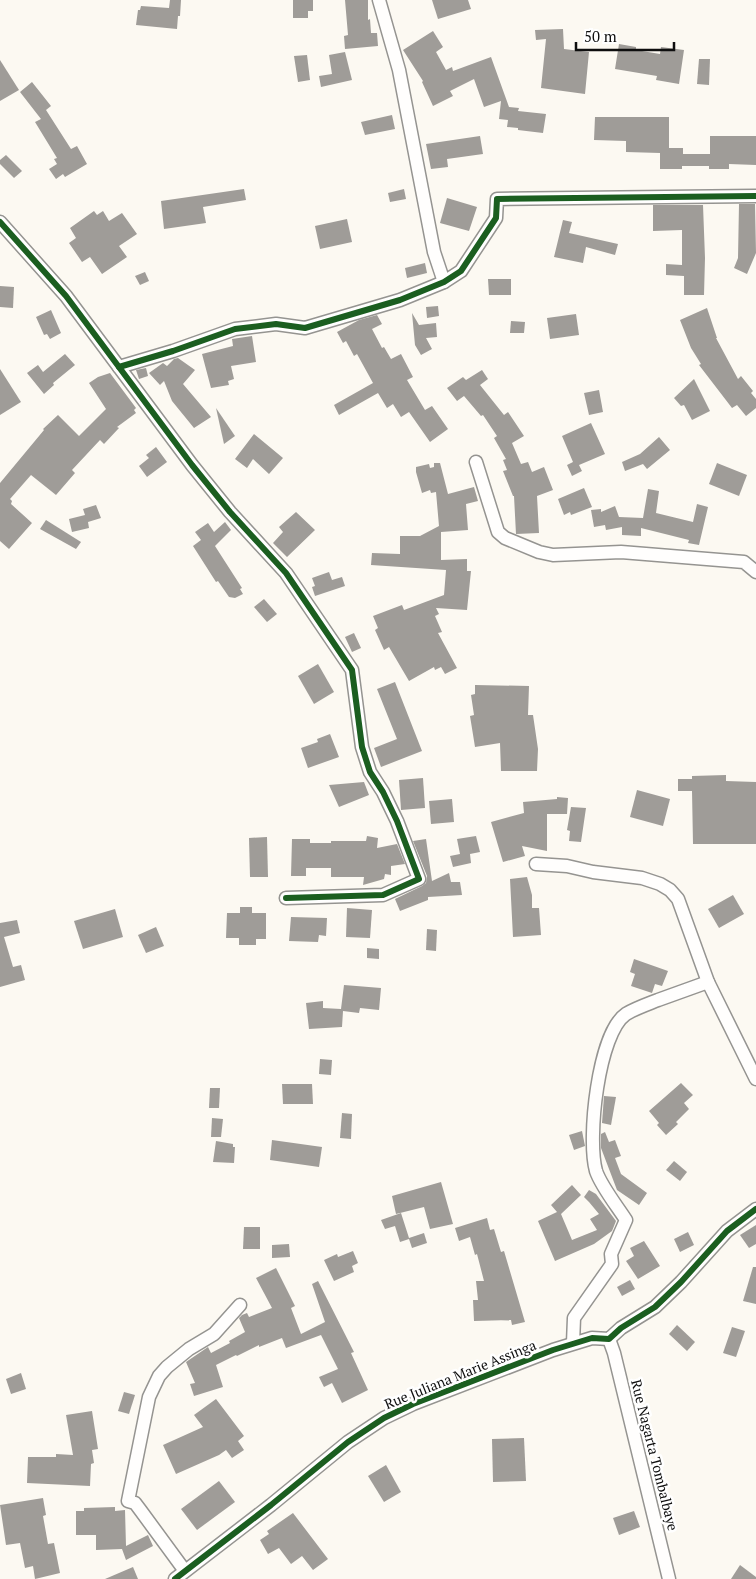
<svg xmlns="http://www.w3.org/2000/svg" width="756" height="1579" viewBox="0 0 756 1579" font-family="'PT Serif',serif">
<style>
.building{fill:#9f9c98}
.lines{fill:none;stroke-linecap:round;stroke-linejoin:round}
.street-casing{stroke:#959491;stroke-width:15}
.street{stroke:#fffefd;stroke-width:12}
.cycleway-casing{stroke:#fff;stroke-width:9}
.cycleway{stroke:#1b5e20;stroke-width:6}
.labels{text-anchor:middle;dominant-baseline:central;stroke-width:5;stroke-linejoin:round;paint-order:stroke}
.street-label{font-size:14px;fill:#0e0e0e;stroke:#fff}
</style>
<rect width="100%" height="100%" fill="#fcf9f2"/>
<g class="building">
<path d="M170,0H181L180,16H178L177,29L136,25L138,10H140L141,6L169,8Z"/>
<path d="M293,0H313V11H308V18H293Z"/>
<path d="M345,0H368V20L370,19L371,33H377L378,46L345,49L344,36L348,35Z"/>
<path d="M432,0H468L471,9L438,19Z"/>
<path d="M563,29L564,49L589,52L585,94L541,88L546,39L536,40L535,30Z"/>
<path d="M433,31L443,47L436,52L446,70L452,67L453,71L491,57L509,107L519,108L518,111L546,114L543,133L518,130V128L507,127L508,120L499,119L501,101L484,107L474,79L450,91L453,96L433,106L422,82L423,81L403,50Z"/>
<path d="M619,44L636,47V50L660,54L661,47L684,50L679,84L656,80L657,76L615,69Z"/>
<path d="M345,52L352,80L321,87L319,76L332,74L329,55Z"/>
<path d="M307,55L310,80L298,82L294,56Z"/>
<path d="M699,59H710L709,85L697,84Z"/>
<path d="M0,60L19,90L0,101Z"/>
<path d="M32,82L51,106L46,110L71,149L77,146L87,164L65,177L63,174L56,179L49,169L57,164L54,159L57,158L35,122L41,119L20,92Z"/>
<path d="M392,115L395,129L365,135L361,122Z"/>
<path d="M595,117H669V148H683V154H710V136H756V165L729,164V169H709V166H682V169H660V153L626,152V141L594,140Z"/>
<path d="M480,136L483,154L447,159L448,167L431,169L426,144Z"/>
<path d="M6,155L22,171L14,178L0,164V160Z"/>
<path d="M244,189L246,200L203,207L206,223L164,229L161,201Z"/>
<path d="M404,189L406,199L390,202L388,193Z"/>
<path d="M447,198L477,207L469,231L440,223Z"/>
<path d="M739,204H755L756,253L747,274L734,268L738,258Z"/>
<path d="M653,205H703L705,258L704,295H684V276L666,275V264L682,265V230L653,231Z"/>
<path d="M94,211L97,215L103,211L109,221L122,213L137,234L119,246L127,257L102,274L90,257L82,262L69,243L76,238L70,228Z"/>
<path d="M347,219L352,242L320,249L315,226Z"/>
<path d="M563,220L572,222L569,233L618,244L615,255L586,247L583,263L554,257Z"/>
<path d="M425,263L427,273L407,278L405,268Z"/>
<path d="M145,272L149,281L140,285L135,276Z"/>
<path d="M488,279H511V295H489Z"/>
<path d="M0,286L14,287L13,308L0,307Z"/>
<path d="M438,306L439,316L427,318L426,307Z"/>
<path d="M707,308L717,338H716L738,379L741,376L753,391L751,393L756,399V408L746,416L737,405L732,408L699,365L701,364L691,348L680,320Z"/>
<path d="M51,310L61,333L50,339L47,334L44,335L36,317Z"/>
<path d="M412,313L419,325L436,323L437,337L426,338L432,349L421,355L415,345Z"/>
<path d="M576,314L579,335L550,339L547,318Z"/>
<path d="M377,315L382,324L372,329L382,348L384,347L391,359L401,354L413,377L407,380L425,410L432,406L448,429L430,442L409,412L401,417L393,404L387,408L378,393L339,415L334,405L373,383L357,354L354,356L346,341L343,343L337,332L359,320Z"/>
<path d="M511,321L525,322L524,333H510Z"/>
<path d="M252,336L256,362L231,366L234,379L228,381L229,385L211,388L202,354L233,346L232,339Z"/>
<path d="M65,354L75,365L53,383L54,385L44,394L27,373L38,365L43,372Z"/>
<path d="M178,358L195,370L183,384L211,417L194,428L172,401L164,381L160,385L149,373L163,363L167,366L174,359Z"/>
<path d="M146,368L148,376L139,379L136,370Z"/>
<path d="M0,369L21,402L0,415Z"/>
<path d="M482,370L488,379L480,385L504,415L508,412L524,436L512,443L521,464L528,462L532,472L544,467L553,490L537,496L539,533L516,534L514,496H513L503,471L507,470L503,460L506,459L494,438L497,436L483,415L481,416L464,396L457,401L447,388L463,377L466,380Z"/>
<path d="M110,373L136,408L134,410L136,413L117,427L119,428L104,444L100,440L72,470L75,473L56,495L31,475L10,499L12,501L11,504L32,523L9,549L0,541V483L44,430L43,429L58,415L79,436L106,409L89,383L98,377Z"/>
<path d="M694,379L710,411L692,420L684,405L681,406L674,398Z"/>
<path d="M599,390L603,412L589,415L584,393Z"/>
<path d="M216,408L235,436L224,444Z"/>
<path d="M591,423L605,454L579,465L582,471L572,476L567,465L573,462L562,436Z"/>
<path d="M254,434L283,458L269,474L253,459L247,468L235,459Z"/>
<path d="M659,437L670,450L647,469L643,464L625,471L622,462L640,454Z"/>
<path d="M156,447L167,462L147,477L139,466L149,458L146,455Z"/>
<path d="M434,463H440L448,494L474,487L478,501L466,504L468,530L441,532V560L467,559V571H471L467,610L436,608L439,614L435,616L442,632L438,633L457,668L445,674L441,667L435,670L434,667L409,681L389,647L384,650L375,630L378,628L373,616L402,605L404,610L444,595L446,570L371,565L372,553L400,554V536H420L439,526L436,492L431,493L430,490L422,493L416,472V467L429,464L430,468L434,467Z"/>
<path d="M717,463L747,475L739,496L709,484Z"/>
<path d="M584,488L592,507L571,515L570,512L564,515L558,499Z"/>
<path d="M648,489L659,491L656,513L693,522L697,504L708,507L699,545L688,543L689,540L641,528V536L622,535V527L606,530L605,525L594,527L591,510L601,509V512L615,506L619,517L643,518Z"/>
<path d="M96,505L101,518L88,522L89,528L72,532L69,519L85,515L83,509Z"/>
<path d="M296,512L315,530L287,557L273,543L283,532L279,527Z"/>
<path d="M46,520L81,542L76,549L40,529Z"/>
<path d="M225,522L231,530L215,546L242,588L240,589L243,594L235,598L229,597L218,581L216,582L193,546L201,540L195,532L208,523L214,532Z"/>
<path d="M329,572L332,580L342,577L345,586L315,596L312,587L315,586L312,578Z"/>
<path d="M264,599L277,614L267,622L254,607Z"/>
<path d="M354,633L361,648L352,652L345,637Z"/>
<path d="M318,664L334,692L314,704L298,676Z"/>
<path d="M395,682L422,751L381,767L374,748L397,739L377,689Z"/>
<path d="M475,685L529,686L528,715H533L538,749L537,771H501L500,743L475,747L470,716L474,715L471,695L475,694Z"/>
<path d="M330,734L339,757L308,768L301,748L318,742L317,739Z"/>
<path d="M726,775V781L756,782V844H693L692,791H678V779H692V776Z"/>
<path d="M423,778L425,808L401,810L399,780Z"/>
<path d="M364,782L369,795L339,807L329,785Z"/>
<path d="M637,790L670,799L663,826L630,817Z"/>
<path d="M557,797L568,798L567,814H547V851L522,846L525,856L503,862L491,822L524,813L523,802L557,799Z"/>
<path d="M452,799L454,822L431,824L429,801Z"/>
<path d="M571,807L586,808L581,842L569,841L570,831L567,830Z"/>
<path d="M367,836L378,838L377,848L397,844L405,864L391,866V875L385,874L384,879L363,885L364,877H331V868H306V876H291L292,839H310V843H331V841H366Z"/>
<path d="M476,836L480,852L470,854L471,863L453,867L450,856L460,854L457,839Z"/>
<path d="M267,837L268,877H250L249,838Z"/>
<path d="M426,839L432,881L449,873L451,882H460L462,895L428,897V900L400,911L395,899L422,886L426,883L427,876L413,841Z"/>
<path d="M527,877L532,895V908H539L541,935L513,937L510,879Z"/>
<path d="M733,895L744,914L719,928L708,909Z"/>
<path d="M240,907H252V913H266V939H256V945H239V938H226L227,913H240Z"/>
<path d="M347,908L372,910L370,938L346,937Z"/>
<path d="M115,909L123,937L83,949L74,921Z"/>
<path d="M291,917L327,918L326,936L319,935L318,942L289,941Z"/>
<path d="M17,920L20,933L4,937L13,967L21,965L25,980L0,987V923Z"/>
<path d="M156,927L164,946L146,953L138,935Z"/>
<path d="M427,929L437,930L436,951L426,950Z"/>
<path d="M367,948L379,949V959L367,958Z"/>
<path d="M634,959L668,971L662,986L655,984L652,993L631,986L635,974L630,972Z"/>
<path d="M344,985L381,988L379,1010L360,1008L359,1013L343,1011L342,1027L309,1029L306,1003L323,1001V1008L341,1009Z"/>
<path d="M320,1059L332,1060L331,1075L319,1074Z"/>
<path d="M681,1083L693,1095L684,1103L689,1109L676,1122L678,1124L666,1135L657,1125L659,1123L649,1111Z"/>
<path d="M282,1084H312L313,1104H283Z"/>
<path d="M210,1088H220L219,1108H209Z"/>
<path d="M604,1096L616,1097L611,1125L602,1123Z"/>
<path d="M342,1113L352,1114L351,1139L340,1138Z"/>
<path d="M212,1118L223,1119L221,1137H211Z"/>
<path d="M582,1131L585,1146L574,1150L569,1135Z"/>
<path d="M605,1132L609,1142L615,1140L621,1156L615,1158L621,1174L647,1193L639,1205L617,1190L601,1148V1134Z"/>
<path d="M272,1140L322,1147L319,1167L270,1160Z"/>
<path d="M216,1141L233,1144V1147H235L234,1163L213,1162Z"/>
<path d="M674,1161L687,1172L680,1181L666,1170Z"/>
<path d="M441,1182L453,1224L430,1229L424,1207L396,1214L392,1196Z"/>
<path d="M572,1185L581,1195L561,1214L572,1240L597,1230L590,1219L599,1214L589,1202L584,1197L589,1190L596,1194L616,1221L612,1231L594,1244L555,1261L538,1221L557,1212L551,1205Z"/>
<path d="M401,1213L409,1238L424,1233L427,1243L412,1248L409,1239L400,1242L395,1226L385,1229L381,1220Z"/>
<path d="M487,1218L490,1230L494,1229L501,1252L504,1251L525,1322L512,1325L511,1320L474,1321L473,1300H478L476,1281H484L477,1254L475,1255L470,1237L459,1241L455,1228Z"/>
<path d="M756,1225V1244L749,1248L740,1235Z"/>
<path d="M244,1227H260V1249H243Z"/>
<path d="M688,1232L694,1245L680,1252L674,1239Z"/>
<path d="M644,1241L660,1266L638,1279L626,1261L634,1256L630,1248Z"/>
<path d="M289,1244L290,1257L272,1258V1245Z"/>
<path d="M353,1251L358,1263L352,1266L354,1272L334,1281L324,1260L337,1254L338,1257Z"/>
<path d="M753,1267H756V1304L743,1301Z"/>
<path d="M276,1268L295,1306L291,1308L301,1334L325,1322L312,1284L318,1281L354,1352L351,1353L368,1390L342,1403L332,1383L324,1387L319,1377L338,1369L321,1335L286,1348L282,1338L259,1347V1345L237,1356L236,1355L216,1365L223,1387L194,1396L190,1384L195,1383L186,1362L208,1347L211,1353L230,1343L229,1341L245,1332L239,1318L242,1315L247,1313L249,1317L272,1308L256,1278Z"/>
<path d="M630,1280L635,1289L622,1296L617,1287Z"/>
<path d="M677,1325L695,1342L687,1351L669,1334Z"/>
<path d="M732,1327L745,1331L736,1357L723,1353Z"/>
<path d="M21,1373L26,1389L11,1394L6,1379Z"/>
<path d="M124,1392L135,1395L129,1414L118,1411Z"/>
<path d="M216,1399L244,1436L238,1441L244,1450L232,1458L226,1450L219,1455L176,1474L163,1445L203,1427L194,1415Z"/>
<path d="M92,1411L98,1449L92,1450L94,1463L91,1464L90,1486L27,1483L28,1457H56V1454L73,1455L66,1415Z"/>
<path d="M524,1438L526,1481L493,1482L492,1439Z"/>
<path d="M386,1465L401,1492L384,1502L368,1476Z"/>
<path d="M219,1481L235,1502L197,1530L181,1509Z"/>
<path d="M43,1498L46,1515L43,1516L48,1544L54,1543L60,1573L35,1579L33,1566L25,1568L20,1543L6,1545L0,1505Z"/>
<path d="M115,1507V1511L125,1510L126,1546L148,1535L153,1546L126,1560L122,1549L96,1550V1535H76V1511H84V1508Z"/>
<path d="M634,1511L640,1527L619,1535L613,1518Z"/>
<path d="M293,1513L328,1559L313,1570L302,1556L291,1564L279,1548L268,1554L260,1540L269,1534L267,1531Z"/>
<path d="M740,1565L756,1577V1579H731Z"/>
<path d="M133,1567L138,1579H105Z"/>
</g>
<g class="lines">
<g class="street-casing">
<g id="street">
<path d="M379,0L399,70L434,252L444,282"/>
<path d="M0,222L66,296L192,465L230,512L286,573L352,670L362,747L370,772L383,792L397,821L419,879L383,895L286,898"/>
<path d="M119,367L173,351L235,329L276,324L305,328L400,300L444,282L461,271L496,218L497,199L756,196"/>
<path d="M476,462L498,532L505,538L539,552L553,555L621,552L744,562L756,572"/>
<path d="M536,864L567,866L593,872L642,878L660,884L670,890L678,899L708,982L756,1079"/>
<path d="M609,1339L614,1353L669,1579"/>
<path d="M573,1343L574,1318L612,1264L611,1254L626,1220C617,1206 601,1186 596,1171C587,1139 598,1033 626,1014C636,1008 648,1004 658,1000C675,994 691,988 708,982"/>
<path d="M185,1571L141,1511L135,1503L128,1501L149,1397L159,1376L167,1367L189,1349L214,1334L240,1305"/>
<path d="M175,1579L271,1505L348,1442L384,1418L413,1404L553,1350L592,1338L609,1339L621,1328L655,1307L681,1282L727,1231L756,1209"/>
</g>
</g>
<use href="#street" class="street"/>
<g class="cycleway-casing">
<g id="cycleway">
<path d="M0,222L66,296L192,465L230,512L286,573L352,670L362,747L370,772L383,792L397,821L419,879L383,895L286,898"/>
<path d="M119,367L173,351L235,329L276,324L305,328L400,300L444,282L461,271L496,218L497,199L756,196"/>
<path d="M175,1579L271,1505L348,1442L384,1418L413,1404L553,1350L592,1338L609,1339L621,1328L655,1307L681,1282L727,1231L756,1209"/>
</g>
</g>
<use href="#cycleway" class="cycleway"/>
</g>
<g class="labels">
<g class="street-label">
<text transform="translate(460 1374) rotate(-22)">Rue Juliana Marie Assinga</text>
<text transform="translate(655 1455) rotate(76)">Rue Nagarta Tombalbaye</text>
</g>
</g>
<path d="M576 42v8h98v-8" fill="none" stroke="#0e0e0e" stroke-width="2.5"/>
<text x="584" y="42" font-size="15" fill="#0e0e0e" stroke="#ffffff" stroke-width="4" paint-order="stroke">50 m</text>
</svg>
